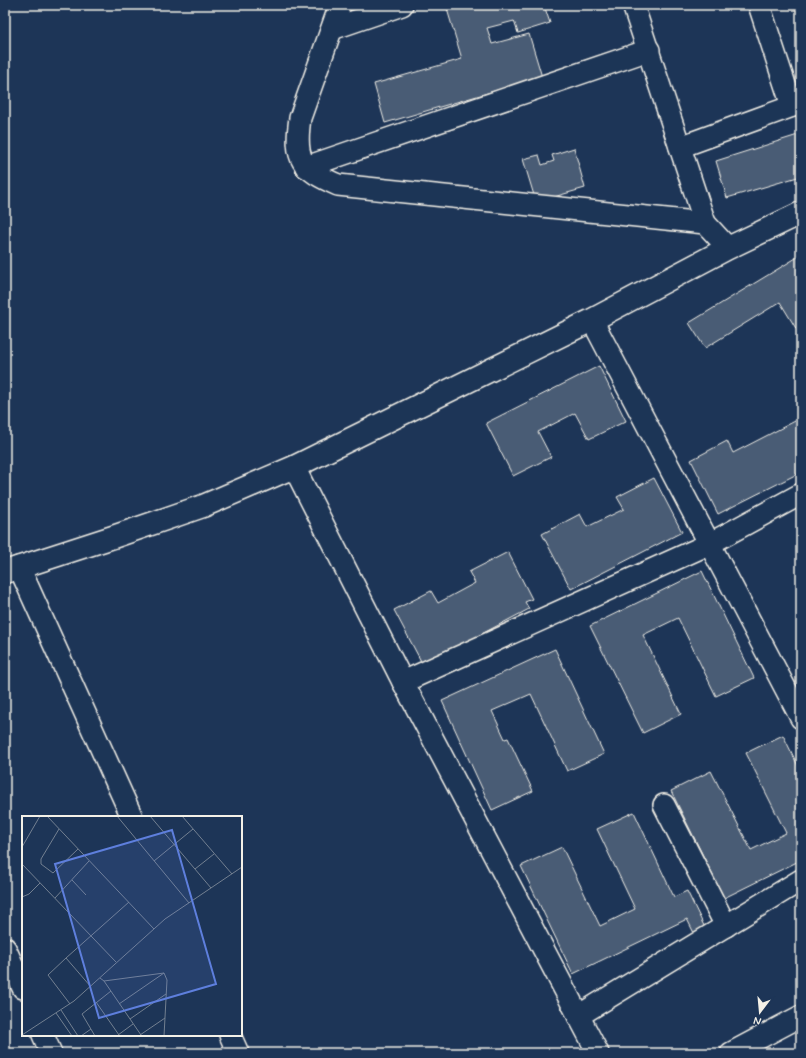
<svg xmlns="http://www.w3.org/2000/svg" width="806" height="1058" viewBox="0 0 806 1058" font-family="Mynerve,sans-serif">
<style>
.building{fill:#485b74;stroke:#f4f1e8}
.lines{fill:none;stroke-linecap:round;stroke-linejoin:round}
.street-casing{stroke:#f4f1e8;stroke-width:24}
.secondary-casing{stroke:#f4f1e8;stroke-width:25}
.street{stroke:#1d3557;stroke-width:21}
.secondary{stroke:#1d3557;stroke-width:22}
.inset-road{fill:none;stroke:#738091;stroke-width:1}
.view{fill:#5e7fdd;fill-opacity:0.15;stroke:#5e7fdd;stroke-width:2}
.inset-edge{fill:none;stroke:#f4f1e8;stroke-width:2}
</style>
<rect width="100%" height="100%" fill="#1d3557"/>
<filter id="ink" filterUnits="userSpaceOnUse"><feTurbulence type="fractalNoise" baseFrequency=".025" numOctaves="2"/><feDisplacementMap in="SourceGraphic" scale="8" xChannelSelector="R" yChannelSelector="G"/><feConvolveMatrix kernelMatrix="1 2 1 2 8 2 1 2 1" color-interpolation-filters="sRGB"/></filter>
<g filter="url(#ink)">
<g class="building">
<path d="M459,5H544L550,23L518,33L514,21L487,28L492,44L529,34L542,77L385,123L374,84L462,59L447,9Z"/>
<path d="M801,134V176L727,198L716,161Z"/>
<path d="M574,148L585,188L536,202L523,159L539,155L542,165L554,161L552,155Z"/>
<path d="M801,255V327L797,330L780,302L705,348L689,323Z"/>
<path d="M599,366L626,421L589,439L575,413L538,432L551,457L513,476L486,423Z"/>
<path d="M801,418V472L718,514L691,460L727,441L733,453Z"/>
<path d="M654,478L682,532L571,589L542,534L580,514L587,527L624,509L617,497Z"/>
<path d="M508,552L532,599L525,602L529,609L423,665L394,610L431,591L438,603L475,583L469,572Z"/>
<path d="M702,571L754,678L716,696L678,618L643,635L681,714L643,733L590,626Z"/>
<path d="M555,649L604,754L567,771L531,694L492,711L505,739L508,738L533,791L492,810L442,701Z"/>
<path d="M783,735L801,772V860L724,898L671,791L711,771L751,850L786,833L746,753Z"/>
<path d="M634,812L674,897L687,891L707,932L696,937L687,919L573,974L521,866L562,847L600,926L635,909L597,829Z"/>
</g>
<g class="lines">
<g class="street-casing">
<g id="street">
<path d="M340,5L300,118C294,160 301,169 338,185L705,223L728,248"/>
<path d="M633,5L705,223"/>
<path d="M759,5L792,106"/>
<path d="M332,29L402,5"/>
<path d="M680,147L801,103"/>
<path d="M306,167L649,50"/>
<path d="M592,320L801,718"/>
<path d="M294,467L403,682L598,1053"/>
<path d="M19,567L132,817"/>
<path d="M403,682L709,544L801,494"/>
<path d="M664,805L726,926"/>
<path d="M5,948L23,988"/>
<path d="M578,1016L801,880"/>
<path d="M43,1035L51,1053"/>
<path d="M230,1035L238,1053"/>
<path d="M731,1053L801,1016"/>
</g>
</g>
<g class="secondary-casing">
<path id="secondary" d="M5,572L113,537L203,506L294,467L592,320L728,248L801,213"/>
</g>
<use href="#street" class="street"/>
<use href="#secondary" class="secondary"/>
</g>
</g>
<g transform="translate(22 816)">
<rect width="220" height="220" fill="#1d3557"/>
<path class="inset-road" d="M25,0L132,113M95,0L167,87M128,0L189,72M160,0L210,58M37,13L19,43V48L31,57L56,33M0,31L18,0M132,45L171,13M0,48L94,146M173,53L192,38M50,64L64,79M0,81L7,78L18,67M33,82L67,45M44,142L26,159L48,188M78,162L82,165L142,157M82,165L119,219M69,171L44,142L107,86M74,186L97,219M97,188L142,157M39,194L56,220M34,197L50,220M108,203L144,178M0,219L52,185L143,103L220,51M96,219L111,208M118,219L143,202M59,220L69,213M73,220L60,198L89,175M142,220L145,164L142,157"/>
<path class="view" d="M150,14L194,168L77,202L33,48Z"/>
<rect width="220" height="220" class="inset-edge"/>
</g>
<rect width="806" height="1058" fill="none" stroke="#1d3557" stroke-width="20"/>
<rect x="10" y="10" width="786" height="1038" fill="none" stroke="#f4f1e8" stroke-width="1.5" filter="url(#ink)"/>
<g transform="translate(760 1012) rotate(196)" stroke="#1d3557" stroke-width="3" paint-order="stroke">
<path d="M0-3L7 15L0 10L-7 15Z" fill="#f4f1e8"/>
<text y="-6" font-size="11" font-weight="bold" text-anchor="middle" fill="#f4f1e8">N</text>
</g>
</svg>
